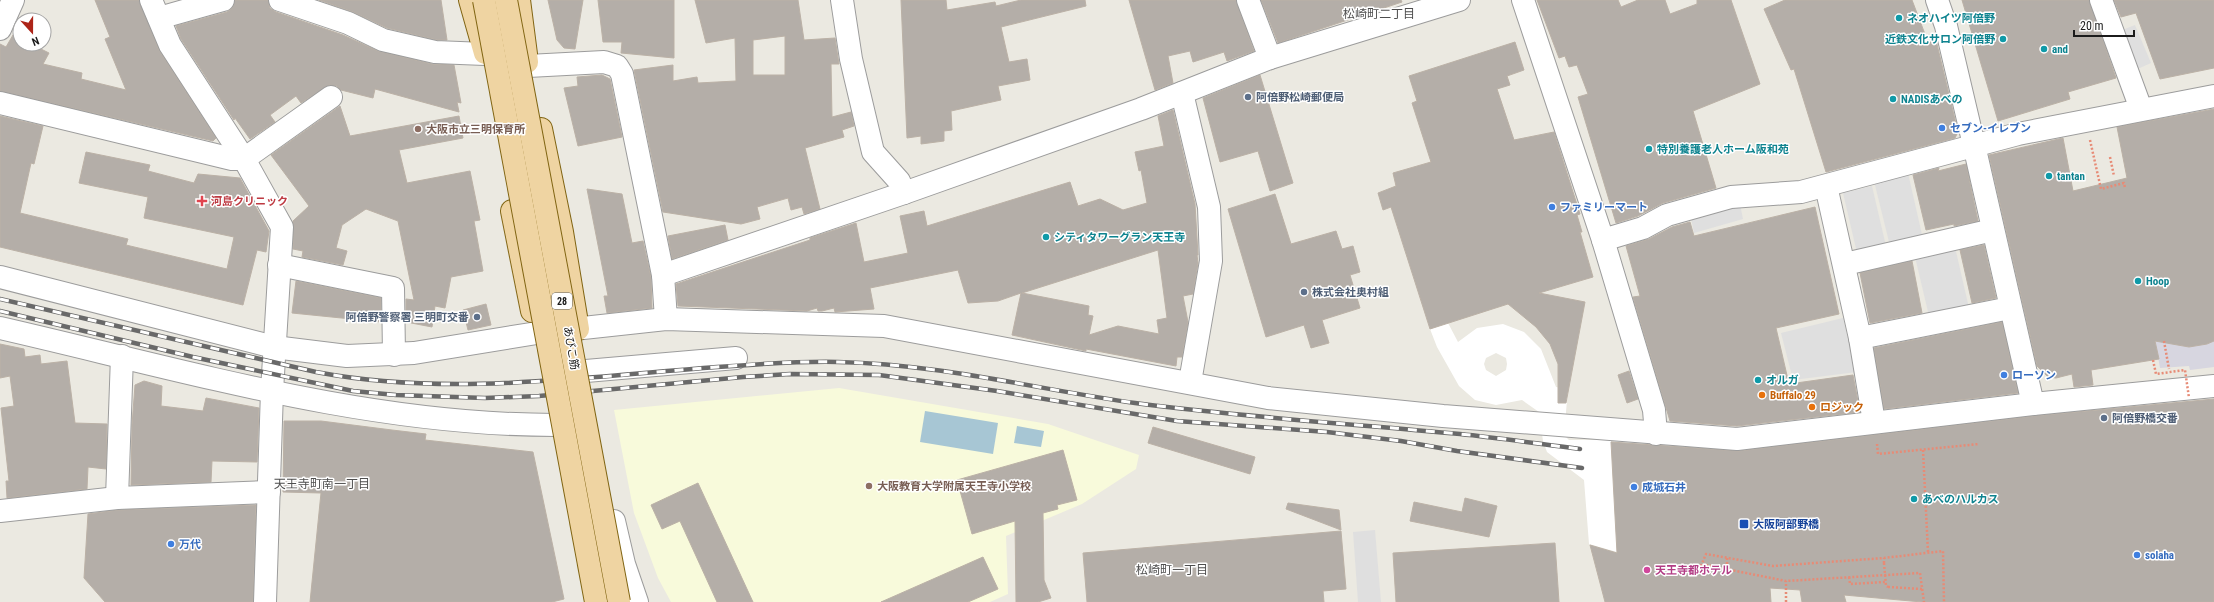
<svg xmlns="http://www.w3.org/2000/svg" width="2214" height="602" viewBox="0 0 2214 602" font-family="'Roboto Condensed','Noto Sans JP',sans-serif">
<style>
.education{fill:#f8fadb}
.parking{fill:#dfdfdf}
.plaza{fill:#d7d6e0}
.water{fill:#a7c6d4}
.pier{fill:#fff;fill-rule:evenodd}
.building{fill:#b4aea8;stroke:#bbb1a6;fill-rule:evenodd}
.lines{fill:none;stroke-linecap:round;stroke-linejoin:round}
.minor-casing{stroke:#9c9c9c;stroke-width:24}
.major-casing{stroke:#806412;stroke-width:24}
.path{stroke:#e78b76;stroke-width:2.5;stroke-dasharray:2 2;stroke-linecap:butt}
.minor{stroke:#fff;stroke-width:22}
.major{stroke:#efd4a2;stroke-width:22}
.rail-casing{stroke:#696969;stroke-width:4.5}
.rail{stroke:#fff;stroke-width:3;stroke-dasharray:9;stroke-linecap:butt}
.major-bridge-casing{stroke:#806412;stroke-width:24;stroke-linecap:butt}
.path-bridge{stroke:#e78b76;stroke-width:2.5;stroke-dasharray:2 2;stroke-linecap:butt}
.major-bridge{stroke:#efd4a2;stroke-width:22}
.culture-dot{fill:#0f9aa8;stroke:#fff;stroke-width:1.5}
.service-dot{fill:#5c6f8a;stroke:#fff;stroke-width:1.5}
.shop-dot{fill:#3f7fe0;stroke:#fff;stroke-width:1.5}
.education-dot{fill:#8d6e63;stroke:#fff;stroke-width:1.5}
.health-dot{fill:#e0444e;stroke:#fff;stroke-width:1.5}
.food-dot{fill:#e8710a;stroke:#fff;stroke-width:1.5}
.transit-dot{fill:#1a4fb4;stroke:#fff;stroke-width:1.5}
.hotel-dot{fill:#d1479c;stroke:#fff;stroke-width:1.5}
.labels{text-anchor:middle;dominant-baseline:central;stroke-width:3;stroke-linejoin:round;paint-order:stroke}
.shield{fill:#fff;stroke:#5f5f5f;stroke-width:1}
.shield-label{font-size:10px;font-weight:bold;fill:#1b1b1b}
.culture-label{font-size:11px;font-weight:bold;fill:#0d838f;stroke:#fff;text-anchor:start}
.service-label{font-size:11px;font-weight:bold;fill:#4e5e75;stroke:#fff;text-anchor:start}
.shop-label{font-size:11px;font-weight:bold;fill:#366cbe;stroke:#fff;text-anchor:start}
.education-label{font-size:11px;font-weight:bold;fill:#785e54;stroke:#fff;text-anchor:start}
.health-label{font-size:11px;font-weight:bold;fill:#be3a42;stroke:#fff;text-anchor:start}
.street-label{font-size:11px;fill:#1b1b1b;stroke:#fff}
.food-label{font-size:11px;font-weight:bold;fill:#c56008;stroke:#fff;text-anchor:start}
.transit-label{font-size:11px;font-weight:bold;fill:#164399;stroke:#fff;text-anchor:start}
.hotel-label{font-size:11px;font-weight:bold;fill:#b23c85;stroke:#fff;text-anchor:start}
.neighbourhood-label{font-size:12px;fill:#4e4e4e;stroke:#fff}
</style>
<rect width="100%" height="100%" fill="#ebe9e1"/>
<path class="education" d="M839,388L1048,424L1139,455L1136,469L1082,504L1006,536L1008,594L990,602H671L658,578L634,513L614,410Z"/>
<g class="parking">
<path d="M2135,25L2151,63L2133,71L2117,32Z"/>
<path d="M1908,173L1923,239L1890,246L1874,181Z"/>
<path d="M1872,186L1886,246L1857,253L1843,193Z"/>
<path d="M1740,204L1743,219L1694,233L1691,218Z"/>
<path d="M1955,247L1969,308L1929,316L1915,257Z"/>
<path d="M1843,318L1857,372L1793,380L1781,333Z"/>
<path d="M1375,530L1381,602H1358L1353,532Z"/>
</g>
<path class="plaza" d="M2154,334L2173,344L2189,347L2207,344L2214,341V367L2190,370L2189,366L2160,368Z"/>
<g class="water">
<path d="M925,411L998,423L993,454L920,442Z"/>
<path d="M1017,426L1044,431L1041,447L1014,443Z"/>
</g>
<path class="pier" d="M1448,323L1458,342L1477,328L1503,324L1524,332L1541,349L1556,387L1568,389L1564,435L1569,440H1611L1617,552L1589,544L1584,480L1547,452L1543,441L1539,412L1522,400L1496,405L1475,400L1459,386L1437,347L1430,329ZM1496,353L1506,358L1507,364L1506,370L1496,376L1486,370L1484,364L1486,358Z"/>
<g class="building">
<path d="M95,0H139L159,50L216,138L213,141L0,91V44L6,47L13,35L20,38V44H31L49,53L43,64L82,73L81,79L126,90L105,39L110,37Z"/>
<path d="M235,0H268L270,8L276,12L343,35L378,51L432,64L454,65L461,103L457,102L459,112L375,89L373,98L341,90L337,86L329,85L301,103L296,96L270,115L275,122L250,139L235,118L234,120L181,39L176,26L227,12L232,8Z"/>
<path d="M319,0H441L447,40H437L387,28L353,12Z"/>
<path d="M548,0H583L575,49L564,48L557,40Z"/>
<path d="M598,0H674V58L621,53L622,42H603Z"/>
<path d="M695,0H798L804,40L835,38L839,64H831L832,117L851,112L854,126L842,130L844,137L805,148L820,209L804,214L802,207L791,210L788,198L757,207L760,219L741,224L663,212L634,70L673,65V81L697,77L698,83L736,81L735,38L706,43ZM785,36V75H753V40Z"/>
<path d="M901,0H946L947,10L995,2L996,6L1021,0H1085L1086,6L1001,27L1009,62L1027,59L1030,80L998,86L1001,100L951,111L952,130L944,131V141L921,144V136L907,138Z"/>
<path d="M1129,0H1236L1254,51L1227,61L1224,52L1193,62L1190,51L1168,56L1173,83L1155,90Z"/>
<path d="M1261,0H1401L1402,2L1278,43Z"/>
<path d="M1537,0H1618L1621,7L1638,0H1665L1670,14L1697,4V0H1731L1760,84L1693,111L1716,188L1663,203L1638,216L1616,223L1578,97L1588,94L1577,65L1569,67L1565,56L1559,58Z"/>
<path d="M1785,0H1912L1928,42L1936,40L1958,132L1955,138L1826,172L1794,69L1791,70L1764,9Z"/>
<path d="M1962,0H2089L2116,78L2068,92L2070,99L1998,121Z"/>
<path d="M2114,0H2214V68L2160,79L2136,13L2121,17Z"/>
<path d="M1515,42L1524,70L1507,76L1510,85L1497,89L1514,140L1554,132L1580,214L1577,215L1582,232H1580L1593,277L1539,293L1585,302L1566,403H1558V364L1550,344L1536,327L1508,304L1430,329L1391,207L1383,210L1378,193L1396,186L1393,173L1431,162L1412,103L1417,101L1409,76Z"/>
<path d="M602,75L610,79L622,137L578,146L564,88L578,86L577,77Z"/>
<path d="M1260,75L1293,183L1270,191L1258,151L1220,162L1203,98Z"/>
<path d="M340,106L350,136L459,116L463,138L399,150L407,183L470,171L480,220L474,221L483,271L451,277L445,308L435,306L432,327L406,322V299L414,300L398,221L366,209L342,225L336,248L347,251L343,265L302,257L303,251L293,249V221L309,206L271,155Z"/>
<path d="M2214,109V341L2207,344L2189,347L2155,341L2159,359L2091,370L2093,385L2074,387L2072,374L2056,378L2048,377L2037,366L1989,155L2063,138L2073,191L2127,178L2117,127Z"/>
<path d="M1173,110L1195,204L1198,255H1197L1198,263L1193,294L1183,296L1188,322L1182,357H1177L1176,366L1086,349V351L1012,335L1021,293L998,301L968,303L958,270L870,288L874,309L835,312L834,308L822,311H818L817,308L807,311L678,306L676,284L810,240V238L853,224L856,223L864,262L908,253L900,216L924,211L927,226L1070,182L1078,206L1100,199L1123,210L1147,203L1141,170L1139,171L1135,152L1164,146L1158,116ZM1158,250L1167,318L1157,320L1159,334L1118,326L1089,335L1093,316L1088,315L1089,306L1022,293Z"/>
<path d="M0,116L43,126L34,164L31,163L20,213L128,239L126,245L227,269L234,237L144,218L148,197L79,183L86,152L150,165L148,171L194,183L198,174L240,178L269,231L266,252L257,250L243,305L0,247Z"/>
<path d="M1966,164L1978,221L1954,226V224L1926,230L1913,175L1939,168L1938,171Z"/>
<path d="M587,189L622,194L632,243L643,241L651,277L652,308L607,313L604,296H608Z"/>
<path d="M1275,194L1291,244L1336,231L1342,249L1353,246L1360,272L1350,275L1360,308L1322,320L1329,343L1311,348L1304,325L1266,337L1228,209Z"/>
<path d="M1815,207L1839,314L1776,328L1789,384L1853,375L1860,412L1737,426L1670,421L1633,297L1640,296L1626,246L1649,239L1672,227L1690,222L1694,236Z"/>
<path d="M725,225L728,240L672,259L668,236Z"/>
<path d="M1984,245L1996,298L1972,303L1960,250Z"/>
<path d="M1912,261L1922,313L1870,323L1860,273Z"/>
<path d="M296,281L381,298V322L292,313Z"/>
<path d="M486,304L491,325L468,330L463,310Z"/>
<path d="M2002,322L2018,393L1884,409L1874,348Z"/>
<path d="M0,344L24,349L25,357L40,355L41,364L67,361L75,423L107,424L106,469L88,467L87,489L7,498L6,481H9L1,408L14,406L10,376L0,378Z"/>
<path d="M1629,371L1638,399L1627,403L1618,375Z"/>
<path d="M144,381L162,386L161,406L203,411L206,398L259,408L257,462L212,461L211,482L131,485L132,425L135,385Z"/>
<path d="M2214,399V602H1922L1844,595L1846,602H1802L1800,590L1770,588L1771,602H1605L1590,545L1617,553L1611,442L1738,451L2034,416Z"/>
<path d="M284,421H321L392,430L426,434L425,440L533,452L564,599L552,602H310L321,493L283,492Z"/>
<path d="M1153,427L1255,457L1250,474L1148,443Z"/>
<path d="M1063,450L1077,500L1057,505L1058,509L1043,513L1044,580L1051,598L1038,602H1016L1015,521L972,534L957,480Z"/>
<path d="M698,483L753,602H717L680,521L662,529L651,505Z"/>
<path d="M1465,498L1497,506L1489,537L1410,521L1414,502L1462,512Z"/>
<path d="M1288,503L1339,510L1341,530L1286,509Z"/>
<path d="M256,505L253,602H105L84,578L88,514L118,510Z"/>
<path d="M1341,531L1346,589L1323,591L1324,602H1087L1083,553Z"/>
<path d="M1555,543L1559,602H1396L1393,553Z"/>
<path d="M983,557L998,589L968,602H881Z"/>
</g>
<g class="lines">
<g class="minor-casing">
<g id="minor">
<path d="M151,0L170,45L244,159L282,227L272,391L265,602"/>
<path d="M280,0L348,23L383,40L435,52L485,54L528,66L604,62L617,66L622,74L663,275L666,319"/>
<path d="M842,0L851,59L873,152L899,181L904,193"/>
<path d="M1248,0L1270,58"/>
<path d="M1523,0L1603,240L1654,410L1656,434"/>
<path d="M1937,0L1946,26L1974,145L2033,404"/>
<path d="M2101,0L2141,109"/>
<path d="M159,18L223,0"/>
<path d="M0,29L13,0"/>
<path d="M1182,93L1209,207L1211,261L1190,382"/>
<path d="M0,103L232,159H244L331,97"/>
<path d="M1826,186L1860,338L1874,422"/>
<path d="M1603,240L1643,228L1667,215L1731,197L1801,192L2018,134L2214,96"/>
<path d="M1845,264L1993,230"/>
<path d="M279,265L393,288L394,355"/>
<path d="M663,275L904,193L1141,109L1270,58L1459,0"/>
<path d="M0,277L274,347L347,356L414,353L537,333L666,319L884,326L1268,398L1443,416L1737,439L2033,404L2214,386"/>
<path d="M0,328C183,370 366,425 555,425"/>
<path d="M1860,338L2010,308"/>
<path d="M586,371L736,358"/>
<path d="M117,498L122,356"/>
<path d="M0,511L117,498L269,492"/>
<path d="M614,521L624,564L637,602"/>
</g>
</g>
<g class="major-casing">
<g id="major">
<path d="M470,0L485,53"/>
<path d="M519,0L527,62"/>
<path d="M541,129L562,232L578,329"/>
<path d="M512,211L532,311"/>
</g>
</g>
<g class="path">
<path d="M2090,140L2101,189L2124,183L2125,188"/>
<path d="M2110,157L2114,176"/>
<path d="M2164,341L2169,369"/>
<path d="M1877,444L1878,454L1979,444"/>
<path d="M1923,450L1928,552"/>
<path d="M1884,563V558"/>
<path d="M1706,565L1786,581L1920,573L1924,602"/>
<path d="M1701,566L1706,554L1773,566L1884,558L1943,551L1944,602"/>
<path d="M1849,577L1850,584L1885,582"/>
<path d="M1888,587L1922,589"/>
<path d="M1786,602V581"/>
</g>
<use href="#minor" class="minor"/>
<use href="#major" class="major"/>
<g class="rail-casing">
<g id="rail">
<path d="M0,299L316,372C448,397 583,377 717,367C757,364 798,361 838,362C939,364 1036,389 1135,403C1243,417 1352,424 1460,434C1500,438 1540,444 1580,449"/>
<path d="M0,311L193,357L353,391L396,395L485,398L539,396L743,377L790,374L879,375L997,391L1177,421L1327,432L1401,441L1457,451L1582,468"/>
</g>
</g>
<use href="#rail" class="rail"/>
<g class="major-bridge-casing">
<g id="major-bridge">
<path d="M484,0L596,602"/>
<path d="M506,0L619,602"/>
</g>
</g>
<g class="path-bridge">
<path d="M2153,360L2156,374L2185,370L2189,398"/>
<path d="M1727,558V572"/>
<path d="M1884,563L1886,586L1888,587"/>
</g>
<use href="#major-bridge" class="major-bridge"/>
</g>
<g class="culture-dot">
<circle cx="1899" cy="18" r="4"/>
<circle cx="2003" cy="39" r="4"/>
<circle cx="2044" cy="49" r="4"/>
<circle cx="1893" cy="99" r="4"/>
<circle cx="1649" cy="149" r="4"/>
<circle cx="2049" cy="176" r="4"/>
<circle cx="1046" cy="237" r="4"/>
<circle cx="2138" cy="281" r="4"/>
<circle cx="1758" cy="380" r="4"/>
<circle cx="1914" cy="499" r="4"/>
</g>
<g class="service-dot">
<circle cx="1248" cy="97" r="4"/>
<circle cx="1304" cy="292" r="4"/>
<circle cx="477" cy="317" r="4"/>
<circle cx="2104" cy="418" r="4"/>
</g>
<g class="shop-dot">
<circle cx="1942" cy="128" r="4"/>
<circle cx="1552" cy="207" r="4"/>
<circle cx="2004" cy="375" r="4"/>
<circle cx="1634" cy="487" r="4"/>
<circle cx="171" cy="544" r="4"/>
<circle cx="2137" cy="555" r="4"/>
</g>
<g class="education-dot">
<circle cx="418" cy="129" r="4"/>
<circle cx="869" cy="486" r="4"/>
</g>
<path class="health-dot" d="M200 195h4v4h4v4h-4v4h-4v-4h-4v-4h4z"/>
<g class="food-dot">
<circle cx="1762" cy="395" r="4"/>
<circle cx="1812" cy="407" r="4"/>
</g>
<rect class="transit-dot" x="1739" y="519" width="10" height="10" rx="2"/>
<circle class="hotel-dot" cx="1647" cy="570" r="4"/>
<g class="labels">
<rect class="shield" x="552" y="293" width="20" height="16" rx="3"/>
<g class="shield-label">
<text x="562" y="301">28</text>
</g>
<g class="culture-label">
<text x="1907" y="18">ネオハイツ阿倍野</text>
<text x="1995" y="39" text-anchor="end">近鉄文化サロン阿倍野</text>
<text x="2052" y="49">and</text>
<text x="1901" y="99">NADISあべの</text>
<text x="1657" y="149">特別養護老人ホーム阪和苑</text>
<text x="2057" y="176">tantan</text>
<text x="1054" y="237">シティタワーグラン天王寺</text>
<text x="2146" y="281">Hoop</text>
<text x="1766" y="380">オルガ</text>
<text x="1922" y="499">あべのハルカス</text>
</g>
<g class="service-label">
<text x="1256" y="97">阿倍野松崎郵便局</text>
<text x="1312" y="292">株式会社奥村組</text>
<text x="469" y="317" text-anchor="end">阿倍野警察署 三明町交番</text>
<text x="2112" y="418">阿倍野橋交番</text>
</g>
<g class="shop-label">
<text x="1950" y="128">セブン-イレブン</text>
<text x="1560" y="207">ファミリーマート</text>
<text x="2012" y="375">ローソン</text>
<text x="1642" y="487">成城石井</text>
<text x="179" y="544">万代</text>
<text x="2145" y="555">solaha</text>
</g>
<g class="education-label">
<text x="426" y="129">大阪市立三明保育所</text>
<text x="877" y="486">大阪教育大学附属天王寺小学校</text>
</g>
<g class="health-label">
<text x="211" y="201">河島クリニック</text>
</g>
<g class="street-label">
<text transform="translate(571 348) rotate(80)">あびこ筋</text>
</g>
<g class="food-label">
<text x="1770" y="395">Buffalo 29</text>
<text x="1820" y="407">ロジック</text>
</g>
<g class="transit-label">
<text x="1753" y="524">大阪阿部野橋</text>
</g>
<g class="hotel-label">
<text x="1655" y="570">天王寺都ホテル</text>
</g>
<g class="neighbourhood-label">
<text x="1379" y="14">松崎町二丁目</text>
<text x="322" y="484">天王寺町南一丁目</text>
<text x="1172" y="570">松崎町一丁目</text>
</g>
</g>
<g transform="translate(32 32) rotate(159)"><circle r="19" fill="#ffffff" stroke="#a4a4a4"/>
<path d="M0-3L7 15L0 10L-7 15Z" fill="#ad2418"/>
<text y="-6" font-size="11" font-weight="bold" text-anchor="middle" fill="#1b1b1b">N</text>
</g>
<path d="M2074 30v6h60v-6" fill="none" stroke="#1b1b1b" stroke-width="2"/>
<text x="2080" y="30" font-size="12" fill="#1b1b1b" stroke="#ffffff" stroke-width="3" paint-order="stroke">20 m</text>
</svg>
